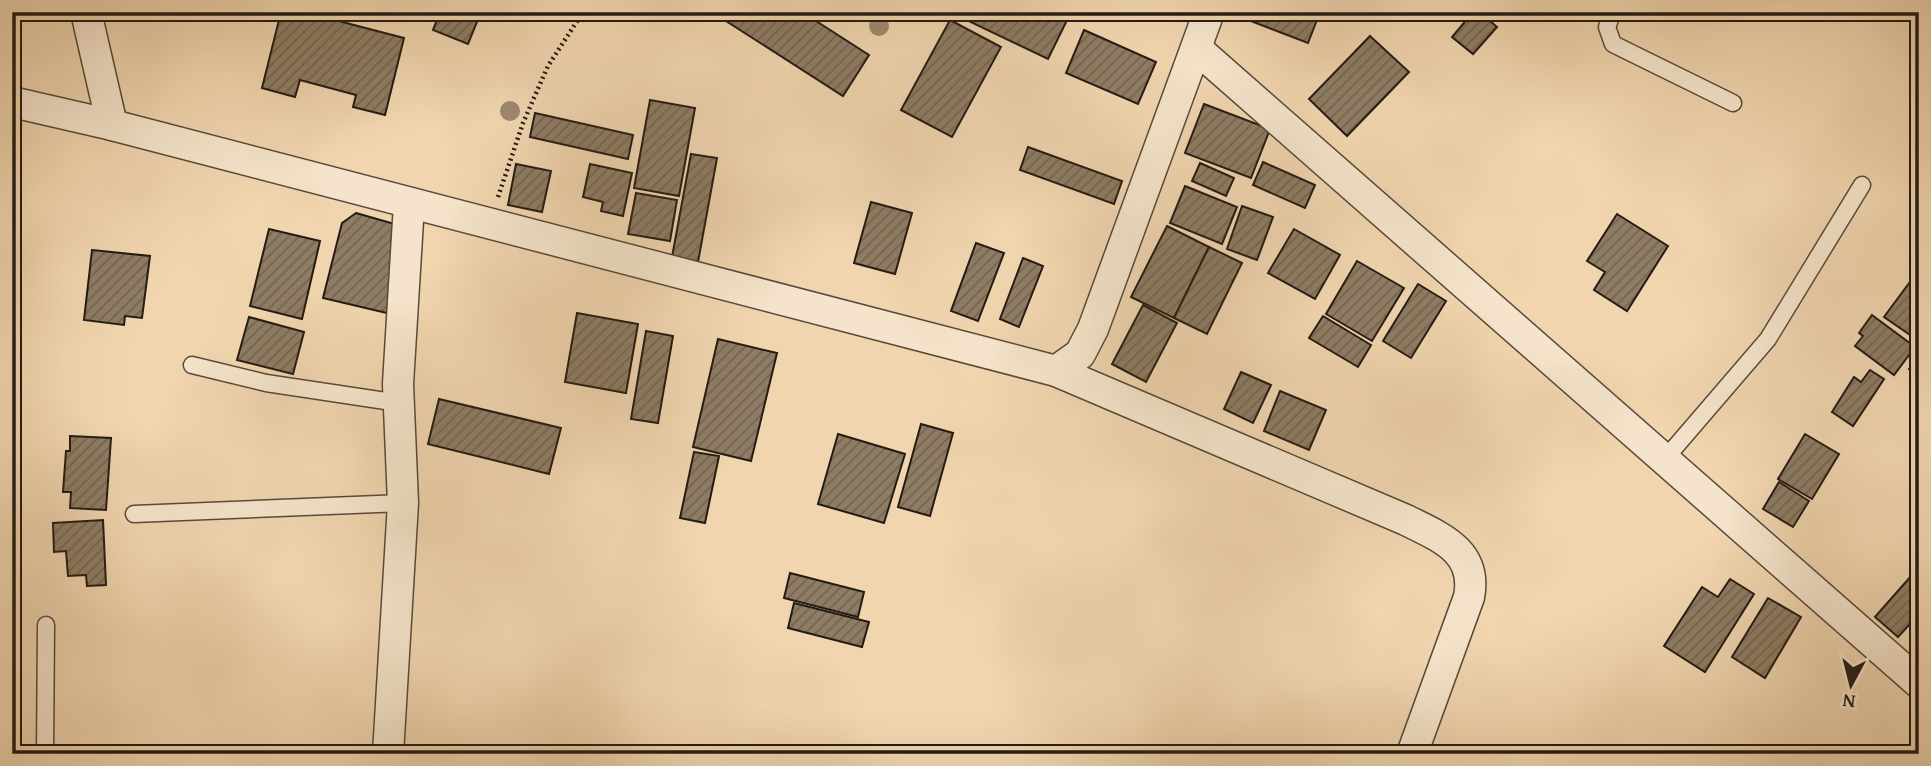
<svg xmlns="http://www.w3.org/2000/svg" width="1931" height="766" viewBox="0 0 1931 766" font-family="'Gentium Book Plus',serif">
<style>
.building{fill:url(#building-hatch);stroke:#241b13;stroke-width:2}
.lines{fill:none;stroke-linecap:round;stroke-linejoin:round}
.service-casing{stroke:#574a3a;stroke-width:19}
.minor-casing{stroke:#574a3a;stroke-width:33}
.path{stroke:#241b13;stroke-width:4.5;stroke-dasharray:2 3.5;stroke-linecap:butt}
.service{stroke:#f5e4cb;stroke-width:16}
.minor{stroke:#f5e4cb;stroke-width:30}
.tree{fill:#9c886f}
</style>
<defs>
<pattern id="building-hatch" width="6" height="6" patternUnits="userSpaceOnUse" patternTransform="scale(1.75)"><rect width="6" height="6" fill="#8e7c64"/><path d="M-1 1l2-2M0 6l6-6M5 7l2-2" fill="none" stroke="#746551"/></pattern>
</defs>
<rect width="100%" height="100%" fill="#f0d5af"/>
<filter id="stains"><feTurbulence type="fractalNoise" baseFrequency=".00286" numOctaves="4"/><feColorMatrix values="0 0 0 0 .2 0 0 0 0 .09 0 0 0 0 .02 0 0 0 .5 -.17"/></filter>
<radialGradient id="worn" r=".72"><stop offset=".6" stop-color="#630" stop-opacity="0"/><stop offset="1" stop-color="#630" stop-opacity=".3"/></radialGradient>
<g class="building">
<path d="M281,12H304L404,38L385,115L353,107L356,95L300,80L295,97L262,88Z"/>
<path d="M440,12H481L468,44L433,30Z"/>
<path d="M712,12H802L869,55L843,96Z"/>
<path d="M959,12H1071L1048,59L958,16Z"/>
<path d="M1236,12H1320L1308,43L1235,15Z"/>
<path d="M1473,12H1480L1497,27L1473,54L1452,37Z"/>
<path d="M950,20L1001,47L952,137L901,110Z"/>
<path d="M1084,30L1156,62L1138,104L1066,73Z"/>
<path d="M1370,36L1409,72L1347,136L1309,99Z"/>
<path d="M650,100L695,108L679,196L634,188Z"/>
<path d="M1204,104L1270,129L1251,178L1185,153Z"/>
<path d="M535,113L633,135L628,159L530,137Z"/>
<path d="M1028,147L1122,181L1114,204L1020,170Z"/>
<path d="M691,154L717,158L698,262L672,257Z"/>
<path d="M1263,162L1315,185L1305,208L1253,185Z"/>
<path d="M1200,163L1234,178L1226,196L1192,181Z"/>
<path d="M516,164L551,171L542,212L508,205Z"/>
<path d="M590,164L632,173L623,216L601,211L603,202L583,197Z"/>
<path d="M1185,186L1237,207L1222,244L1170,223Z"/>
<path d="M636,193L677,200L670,241L628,234Z"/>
<path d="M871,202L912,213L895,274L854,263Z"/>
<path d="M1242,206L1273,217L1257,260L1227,249Z"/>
<path d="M356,213L398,225L391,314L323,298L342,223Z"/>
<path d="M1617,214L1668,246L1627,311L1594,290L1605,272L1587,261Z"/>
<path d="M1167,226L1209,247L1174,318L1131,297Z"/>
<path d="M269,229L320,241L302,319L250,306Z"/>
<path d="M1294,229L1340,255L1315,299L1268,273Z"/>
<path d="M976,243L1004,253L978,321L951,311Z"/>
<path d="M1209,247L1242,263L1207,334L1174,318Z"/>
<path d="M92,250L150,256L142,318L125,316L124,325L84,320Z"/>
<path d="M1023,258L1043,266L1019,327L1000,319Z"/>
<path d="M1357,261L1404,288L1372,341L1326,314Z"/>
<path d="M1918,271L1919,272V341L1884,317Z"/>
<path d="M1418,284L1446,301L1411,358L1383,341Z"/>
<path d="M1143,305L1177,323L1146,382L1112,364Z"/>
<path d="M577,313L638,324L626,393L565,382Z"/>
<path d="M1872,315L1915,347L1894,375L1855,346L1863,336L1859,333Z"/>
<path d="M1323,316L1371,345L1358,367L1309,338Z"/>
<path d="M249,317L304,332L293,374L237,360Z"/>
<path d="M646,331L673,336L658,423L631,419Z"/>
<path d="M718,339L777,353L751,461L693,447Z"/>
<path d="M1919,356V376L1909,369Z"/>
<path d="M1870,370L1884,379L1853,426L1832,412L1854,377L1861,382Z"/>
<path d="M1241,372L1271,385L1253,423L1224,409Z"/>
<path d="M1280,391L1326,410L1309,450L1264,431Z"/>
<path d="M439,399L561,428L549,474L428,444Z"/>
<path d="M921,424L953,433L930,516L898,507Z"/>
<path d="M838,434L905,454L884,523L818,504Z"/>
<path d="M1805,434L1839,454L1812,499L1778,479Z"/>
<path d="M70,436L111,438L106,510L70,508L71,492H63L66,451H70Z"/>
<path d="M694,452L719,456L705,523L680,518Z"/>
<path d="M1779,482L1809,501L1793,527L1763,509Z"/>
<path d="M103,520L106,585L87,586L86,575L68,576L66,551L54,552L53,523Z"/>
<path d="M1919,567V614L1898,637L1875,617Z"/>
<path d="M790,573L864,592L858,617L784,598Z"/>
<path d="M1730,579L1754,594L1705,672L1664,646L1702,587L1718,597Z"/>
<path d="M1768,598L1801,617L1765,678L1732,657Z"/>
<path d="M794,603L869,622L862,647L788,628Z"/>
</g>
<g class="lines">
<g class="service-casing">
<g id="service">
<path d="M1613,12L1607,27L1613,44L1733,103"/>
<path d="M192,365L266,383L399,403"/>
<path d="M1664,460L1768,339L1862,185"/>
<path d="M134,514L403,503"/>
<path d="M45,754L46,625"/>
</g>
</g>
<g class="minor-casing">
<g id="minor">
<path d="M86,12L112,125"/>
<path d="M1197,49L1919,683"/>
<path d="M12,102L112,125L1056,371L1080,354L1093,329L1209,12"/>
<path d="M1056,371L1406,520C1440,537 1478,551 1469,597L1412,754"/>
<path d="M388,754L403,503L398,384L409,204"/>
</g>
</g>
<path class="path" d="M498,197L523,123L548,66L583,12"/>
<use href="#service" class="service"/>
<use href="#minor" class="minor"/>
</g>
<g class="tree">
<circle cx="879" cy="26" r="10"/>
<circle cx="510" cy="111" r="10"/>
</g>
<rect width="1931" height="766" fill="none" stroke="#f0d5af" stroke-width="42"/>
<rect x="14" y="14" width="1903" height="738" fill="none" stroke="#241b13" stroke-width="3.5"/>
<rect x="21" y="21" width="1889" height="724" fill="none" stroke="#241b13" stroke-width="2"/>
<g transform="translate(1851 685) rotate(187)" stroke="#f5e4cb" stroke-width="5" paint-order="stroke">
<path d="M0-5L12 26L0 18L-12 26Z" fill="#241b13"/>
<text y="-10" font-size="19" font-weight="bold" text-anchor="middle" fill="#241b13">N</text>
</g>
<rect width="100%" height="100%" filter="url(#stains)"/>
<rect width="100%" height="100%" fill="url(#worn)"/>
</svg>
